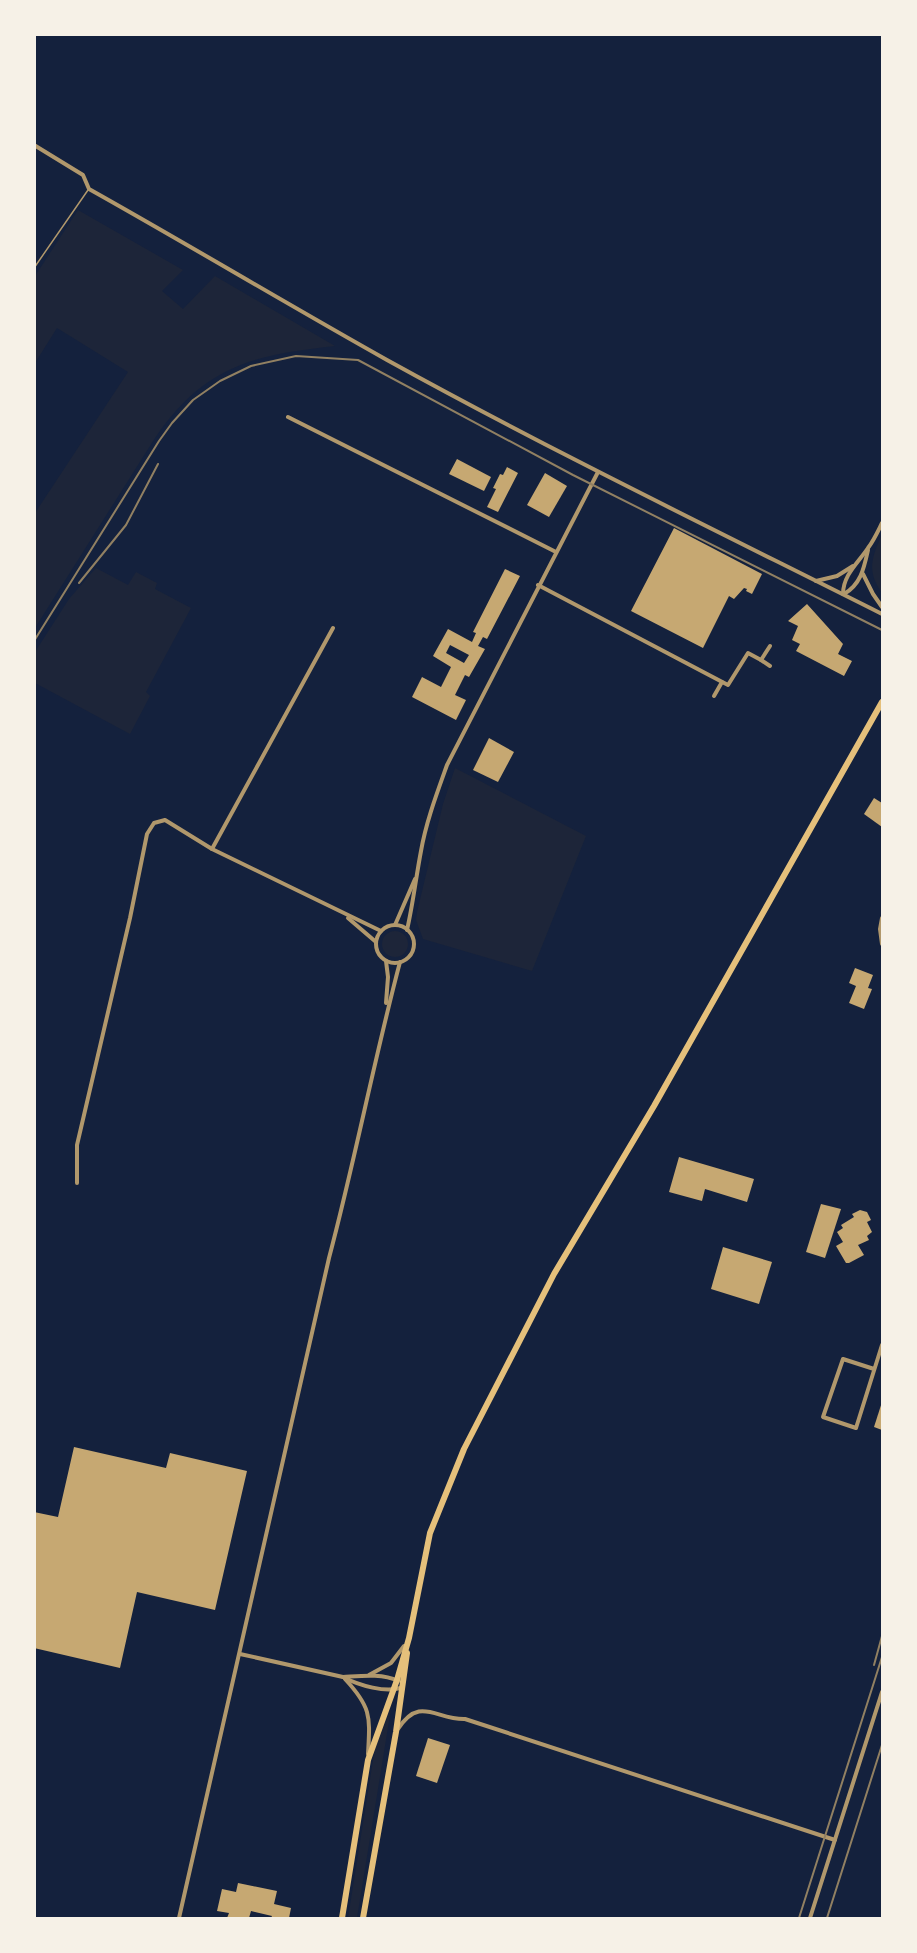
<svg xmlns="http://www.w3.org/2000/svg" width="917" height="1953" viewBox="0 0 917 1953" font-family="Commissioner,sans-serif">
<style>
.green{fill:#1d2539}
.building{fill:#c6a872;fill-rule:evenodd}
.lines{fill:none;stroke-linecap:round;stroke-linejoin:round}
.service{stroke:#b1986c;stroke-width:1.5}
.minor{stroke:#b1986c;stroke-width:4}
.primary{stroke:#e5c07b;stroke-width:6}
.rail{stroke:#918062;stroke-width:2}
</style>
<rect width="100%" height="100%" fill="#14213d"/>
<g class="green">
<path d="M78,210L183,270L162,291L183,309L215,276L335,346C253,355 204,366 155,438L35,628V513L128,372L57,328L35,363V276Z"/>
<path d="M882,534V593C866,571 872,557 882,534Z"/>
<path d="M96,568L128,585L136,572L157,583L155,589L191,608L146,692L150,696L130,734L35,683V652L69,599Z"/>
<path d="M455,768L586,836L532,971L423,939L416,920L417,912L443,804Z"/>
<circle cx="395" cy="944" r="13"/>
<path d="M391,1709L357,1918H348L375,1748Z"/>
</g>
<g class="building">
<path d="M457,459L491,477L484,491L449,474Z"/>
<path d="M507,467L518,473L498,512L487,507L496,489L493,488L500,474L503,475Z"/>
<path d="M545,473L567,486L549,517L527,505Z"/>
<path d="M674,528L762,574L752,594L746,591L747,589L744,588L734,599L729,596L703,648L631,611Z"/>
<path d="M505,569L520,576L487,639L483,637L478,646L485,649L469,677L465,675L455,695L466,700L456,720L412,697L422,677L441,687L451,667L433,656L448,629L472,642L476,633L473,632ZM450,645L469,655L464,663L446,653Z"/>
<path d="M807,604L843,644L838,654L852,661L844,676L796,651L800,644L792,640L798,626L788,621Z"/>
<path d="M489,738L514,752L498,782L473,770Z"/>
<path d="M874,798L882,803V827L864,814Z"/>
<path d="M855,968L873,975L868,988L872,989L864,1009L849,1003L856,986L849,983Z"/>
<path d="M679,1157L754,1179L747,1202L705,1189L702,1201L669,1192Z"/>
<path d="M821,1204L841,1209L825,1258L806,1252Z"/>
<path d="M860,1210L867,1212L871,1220L867,1222L872,1232L867,1236L869,1240L858,1245L864,1255L849,1263H846L836,1246L843,1242L837,1232L843,1228L841,1225L854,1217L852,1214Z"/>
<path d="M723,1247L772,1262L759,1304L711,1289Z"/>
<path d="M882,1402V1430L874,1427Z"/>
<path d="M74,1447L166,1468L170,1453L247,1471L215,1610L137,1592L120,1668L34,1648V1512L58,1517Z"/>
<path d="M428,1738L450,1745L437,1783L416,1776Z"/>
<path d="M238,1883L277,1891L274,1904L291,1908L289,1918H271L272,1916L251,1911L249,1918H227L229,1913L217,1911L222,1889L236,1892Z"/>
</g>
<g class="lines">
<path class="service" d="M34,268L88,190"/>
<g class="minor">
<path d="M34,145L83,175L89,189C189,245 287,304 387,360C550,450 717,531 882,614"/>
<path d="M288,417L556,552"/>
<path d="M863,574L873,594L882,607"/>
<path d="M816,581L837,576L853,566"/>
<path d="M538,585L728,685L748,653L761,660L770,646"/>
<path d="M843,594C843,575 858,563 868,548C874,540 878,531 882,523"/>
<path d="M844,594C861,584 864,568 868,550"/>
<path d="M761,660L770,666"/>
<path d="M714,696L722,682"/>
<path d="M212,849L333,628"/>
<path d="M348,918L376,942"/>
<path d="M882,918L880,929L882,944"/>
<path d="M395,925L415,879"/>
<circle cx="395" cy="944" r="19"/>
<path d="M407,930C413,904 416,877 421,851C426,822 437,793 447,765L598,472"/>
<path d="M386,961L388,977L386,1003"/>
<path d="M77,1183V1145L130,918L147,834L154,823L165,820L212,849L381,931"/>
<path d="M874,1369L843,1359L823,1417L856,1428L882,1345"/>
<path d="M240,1654L343,1677C358,1685 387,1694 403,1687"/>
<path d="M369,1675L391,1663L404,1646"/>
<path d="M343,1677C360,1676 382,1673 398,1681"/>
<path d="M345,1679C372,1708 370,1717 368,1754"/>
<path d="M398,1729C420,1695 436,1720 465,1719L835,1840"/>
<path d="M179,1918L329,1258C355,1160 374,1060 400,962"/>
<path d="M810,1918L882,1692"/>
</g>
<g class="primary">
<path d="M342,1918L368,1760L397,1680L409,1638L430,1533L464,1449L554,1274L654,1106L882,702"/>
<path d="M363,1918L396,1732L407,1653"/>
</g>
<g class="rail">
<path d="M79,583L126,525L158,464"/>
<path d="M34,641L159,441L172,423L193,400L220,381L251,366L296,356L358,360L573,475L882,630"/>
<path d="M874,1665L882,1636"/>
<path d="M799,1918L882,1657"/>
<path d="M827,1918L882,1745"/>
</g>
</g>
<rect width="917" height="1953" fill="none" stroke="#f6f1e7" stroke-width="72"/>
</svg>
